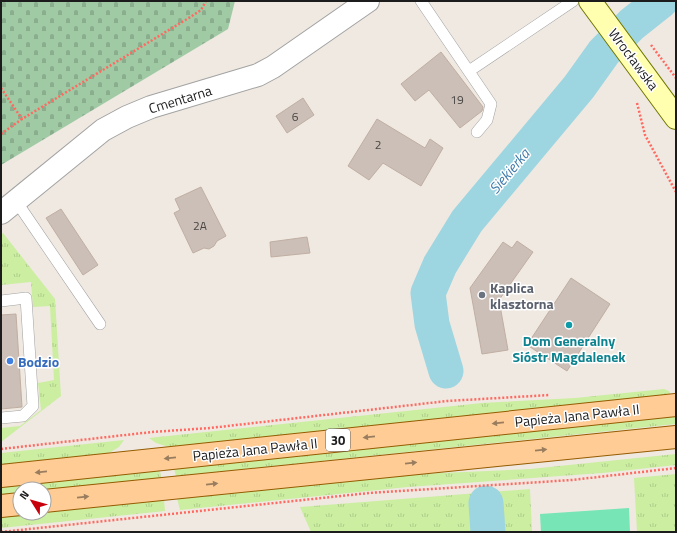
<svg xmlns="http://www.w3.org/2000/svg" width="677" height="533" viewBox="0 0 677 533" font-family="'Titillium Web',sans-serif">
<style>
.grass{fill:url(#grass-tufts)}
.cemetery{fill:url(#cemetery-stones)}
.pitch{fill:#77e5b5}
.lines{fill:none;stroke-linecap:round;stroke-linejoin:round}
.river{stroke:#9dd5e1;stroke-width:35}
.building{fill:#cbbfb7;stroke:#c1aea2}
.lane-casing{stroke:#a3a3a3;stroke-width:12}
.street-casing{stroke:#a3a3a3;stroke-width:24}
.secondary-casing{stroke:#707600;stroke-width:24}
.primary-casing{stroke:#945b00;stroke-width:24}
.path{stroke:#ff6961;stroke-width:2.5;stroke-dasharray:2 2;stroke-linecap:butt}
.lane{stroke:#fff;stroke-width:11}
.street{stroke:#fff;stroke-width:22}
.secondary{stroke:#ffffaf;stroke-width:22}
.primary{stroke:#ffcc95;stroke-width:22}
.oneway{fill:#997d5f}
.worship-dot{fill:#6b7280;stroke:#fff;stroke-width:1.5}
.culture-dot{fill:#0f9aa8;stroke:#fff;stroke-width:1.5}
.shop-dot{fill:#3f7fe0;stroke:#fff;stroke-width:1.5}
.labels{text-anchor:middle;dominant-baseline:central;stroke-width:3;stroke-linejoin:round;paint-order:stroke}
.number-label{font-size:12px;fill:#484543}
.shield{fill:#fff;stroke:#606060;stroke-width:1}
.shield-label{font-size:13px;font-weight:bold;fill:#1c1c1c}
.street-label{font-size:14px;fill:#1c1c1c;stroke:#fff}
.worship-label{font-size:14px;font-weight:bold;fill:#5b616d;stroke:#fff;text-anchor:start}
.culture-label{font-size:14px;font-weight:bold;fill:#0d838f;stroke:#fff}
.shop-label{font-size:14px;font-weight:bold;fill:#366cbe;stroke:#fff;text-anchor:start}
.water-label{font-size:15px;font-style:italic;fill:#3f7aab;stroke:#fff}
</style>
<defs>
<pattern id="grass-tufts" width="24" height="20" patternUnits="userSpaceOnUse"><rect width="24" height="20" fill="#cbeea1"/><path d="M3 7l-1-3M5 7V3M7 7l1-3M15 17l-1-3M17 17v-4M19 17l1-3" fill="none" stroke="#aecc8a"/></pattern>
<pattern id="cemetery-stones" width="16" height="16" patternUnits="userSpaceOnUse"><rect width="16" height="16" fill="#a0caa4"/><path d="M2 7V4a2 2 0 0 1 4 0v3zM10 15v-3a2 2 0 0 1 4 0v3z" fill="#89ad8d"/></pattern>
</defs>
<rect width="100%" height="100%" fill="#efe9e1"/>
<g class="grass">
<path d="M3,233L55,299L61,396L1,442V428L20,426L41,410L38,383L54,380L50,306L33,307L31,282L1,285V235Z"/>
<path d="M664,389L669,391L671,395L169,447L156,443L149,438L482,403L575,398Z"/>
<path d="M675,416L676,424L176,476L174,469Z"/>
<path d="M124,440L119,447L109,453L1,465V453Z"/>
<path d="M676,454V465L602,473L408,487L180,510L177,498L418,474L530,469Z"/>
<path d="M160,471L161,478L44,490L20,489V493L1,495V487Z"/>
<path d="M676,474V532H637L634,478Z"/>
<path d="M530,489L532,532H311L300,507Z"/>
<path d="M164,500L165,511L1,528V517Z"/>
</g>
<path class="cemetery" d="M1,1H235L228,29L1,165Z"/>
<path class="pitch" d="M629,508L630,532H541L540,514Z"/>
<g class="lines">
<g class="river">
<path d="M446,371L432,324L428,293L440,265L467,221L579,87L604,52L632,24L661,1"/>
<path d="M486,503L488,532"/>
</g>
</g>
<g class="building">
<path d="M441,52L483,107L482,111L460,128L429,90L415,101L401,84Z"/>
<path d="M303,98L314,115L287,133L276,116Z"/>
<path d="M377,119L425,148L430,139L443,148L421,186L383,163L369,180L348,166Z"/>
<path d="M201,187L226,236L217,241L214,246L209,249L204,248L193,253L174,213L180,210L175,199Z"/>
<path d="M61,209L98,265L83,275L46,218Z"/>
<path d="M307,237L310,253L271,257L270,242Z"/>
<path d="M517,241L533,252L499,300L508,350L482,354L470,288L503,242L512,248Z"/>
<path d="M571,278L610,304L567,371L527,345Z"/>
<path d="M16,314L22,407L1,409V315Z"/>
</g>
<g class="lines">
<g class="lane-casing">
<g id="lane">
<path d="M421,1L491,104L487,120L477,132"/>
<path d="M469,71L573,1"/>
<path d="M16,201L100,324"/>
<path d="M1,301L26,298L33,406L23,416L1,418"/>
</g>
</g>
<g class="street-casing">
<path id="street" d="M1,213L103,130L127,117L151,107L258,75L273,67L368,1"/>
</g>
<g class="secondary-casing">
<path id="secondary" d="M590,1L676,118"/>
</g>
<g class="primary-casing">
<g id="primary">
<path d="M1,476L676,405"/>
<path d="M44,501L676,437"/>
<path d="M1,506L20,504"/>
</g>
</g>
<g class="path">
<path d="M651,45L676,78"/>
<path d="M1,88L22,119L192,16L201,10L206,1"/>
<path d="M637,103L645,135L676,192"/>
<path d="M1,134L22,119"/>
<path d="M1,449L152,432L210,428L447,401L550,395"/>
<path d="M1,532L369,493L572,480L676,468"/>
</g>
<use href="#lane" class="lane"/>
<use href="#street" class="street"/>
<use href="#secondary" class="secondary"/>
<use href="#primary" class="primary"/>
</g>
<defs><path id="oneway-solid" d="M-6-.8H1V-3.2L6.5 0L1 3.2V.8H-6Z"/></defs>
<g class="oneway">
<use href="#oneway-solid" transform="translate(498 423) rotate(174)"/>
<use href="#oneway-solid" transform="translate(369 437) rotate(174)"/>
<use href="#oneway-solid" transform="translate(541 450) rotate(-6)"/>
<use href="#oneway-solid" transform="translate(170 458) rotate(174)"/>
<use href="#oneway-solid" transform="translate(411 463) rotate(-6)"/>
<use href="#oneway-solid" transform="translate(41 472) rotate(174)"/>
<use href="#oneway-solid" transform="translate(212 484) rotate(-6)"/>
<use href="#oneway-solid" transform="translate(83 497) rotate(-6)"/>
</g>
<circle class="worship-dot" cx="482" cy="295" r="4"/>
<circle class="culture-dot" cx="569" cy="325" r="4"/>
<circle class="shop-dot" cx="10" cy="361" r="4"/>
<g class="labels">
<g class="number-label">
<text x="457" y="99">19</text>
<text x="295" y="116">6</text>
<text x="378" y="144">2</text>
<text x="200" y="225">2A</text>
</g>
<rect class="shield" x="326" y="429" width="24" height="22" rx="3"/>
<g class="shield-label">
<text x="338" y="440">30</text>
</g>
<g class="street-label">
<text transform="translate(634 59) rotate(53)">Wrocławska</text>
<text transform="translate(180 99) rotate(-17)">Cmentarna</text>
<text transform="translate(577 415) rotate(-6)">Papieża Jana Pawła II</text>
<text transform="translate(255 449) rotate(-6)">Papieża Jana Pawła II</text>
</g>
<g class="worship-label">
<text x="490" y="287">Kaplica<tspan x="490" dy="16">klasztorna</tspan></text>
</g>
<g class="culture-label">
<text x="569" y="340">Dom Generalny<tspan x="569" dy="16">Sióstr Magdalenek</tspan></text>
</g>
<g class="shop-label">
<text x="18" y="361">Bodzio</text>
</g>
<g class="water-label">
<text transform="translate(509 171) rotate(-50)">Siekierka</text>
</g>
</g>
<rect width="677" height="533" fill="none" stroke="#1c1c1c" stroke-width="4"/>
<g transform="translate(32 501) rotate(307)"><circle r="19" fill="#ffffff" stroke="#a4a4a4"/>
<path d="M0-3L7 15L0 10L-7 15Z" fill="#c8000b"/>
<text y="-6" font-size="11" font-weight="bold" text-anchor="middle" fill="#1c1c1c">N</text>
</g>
</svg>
